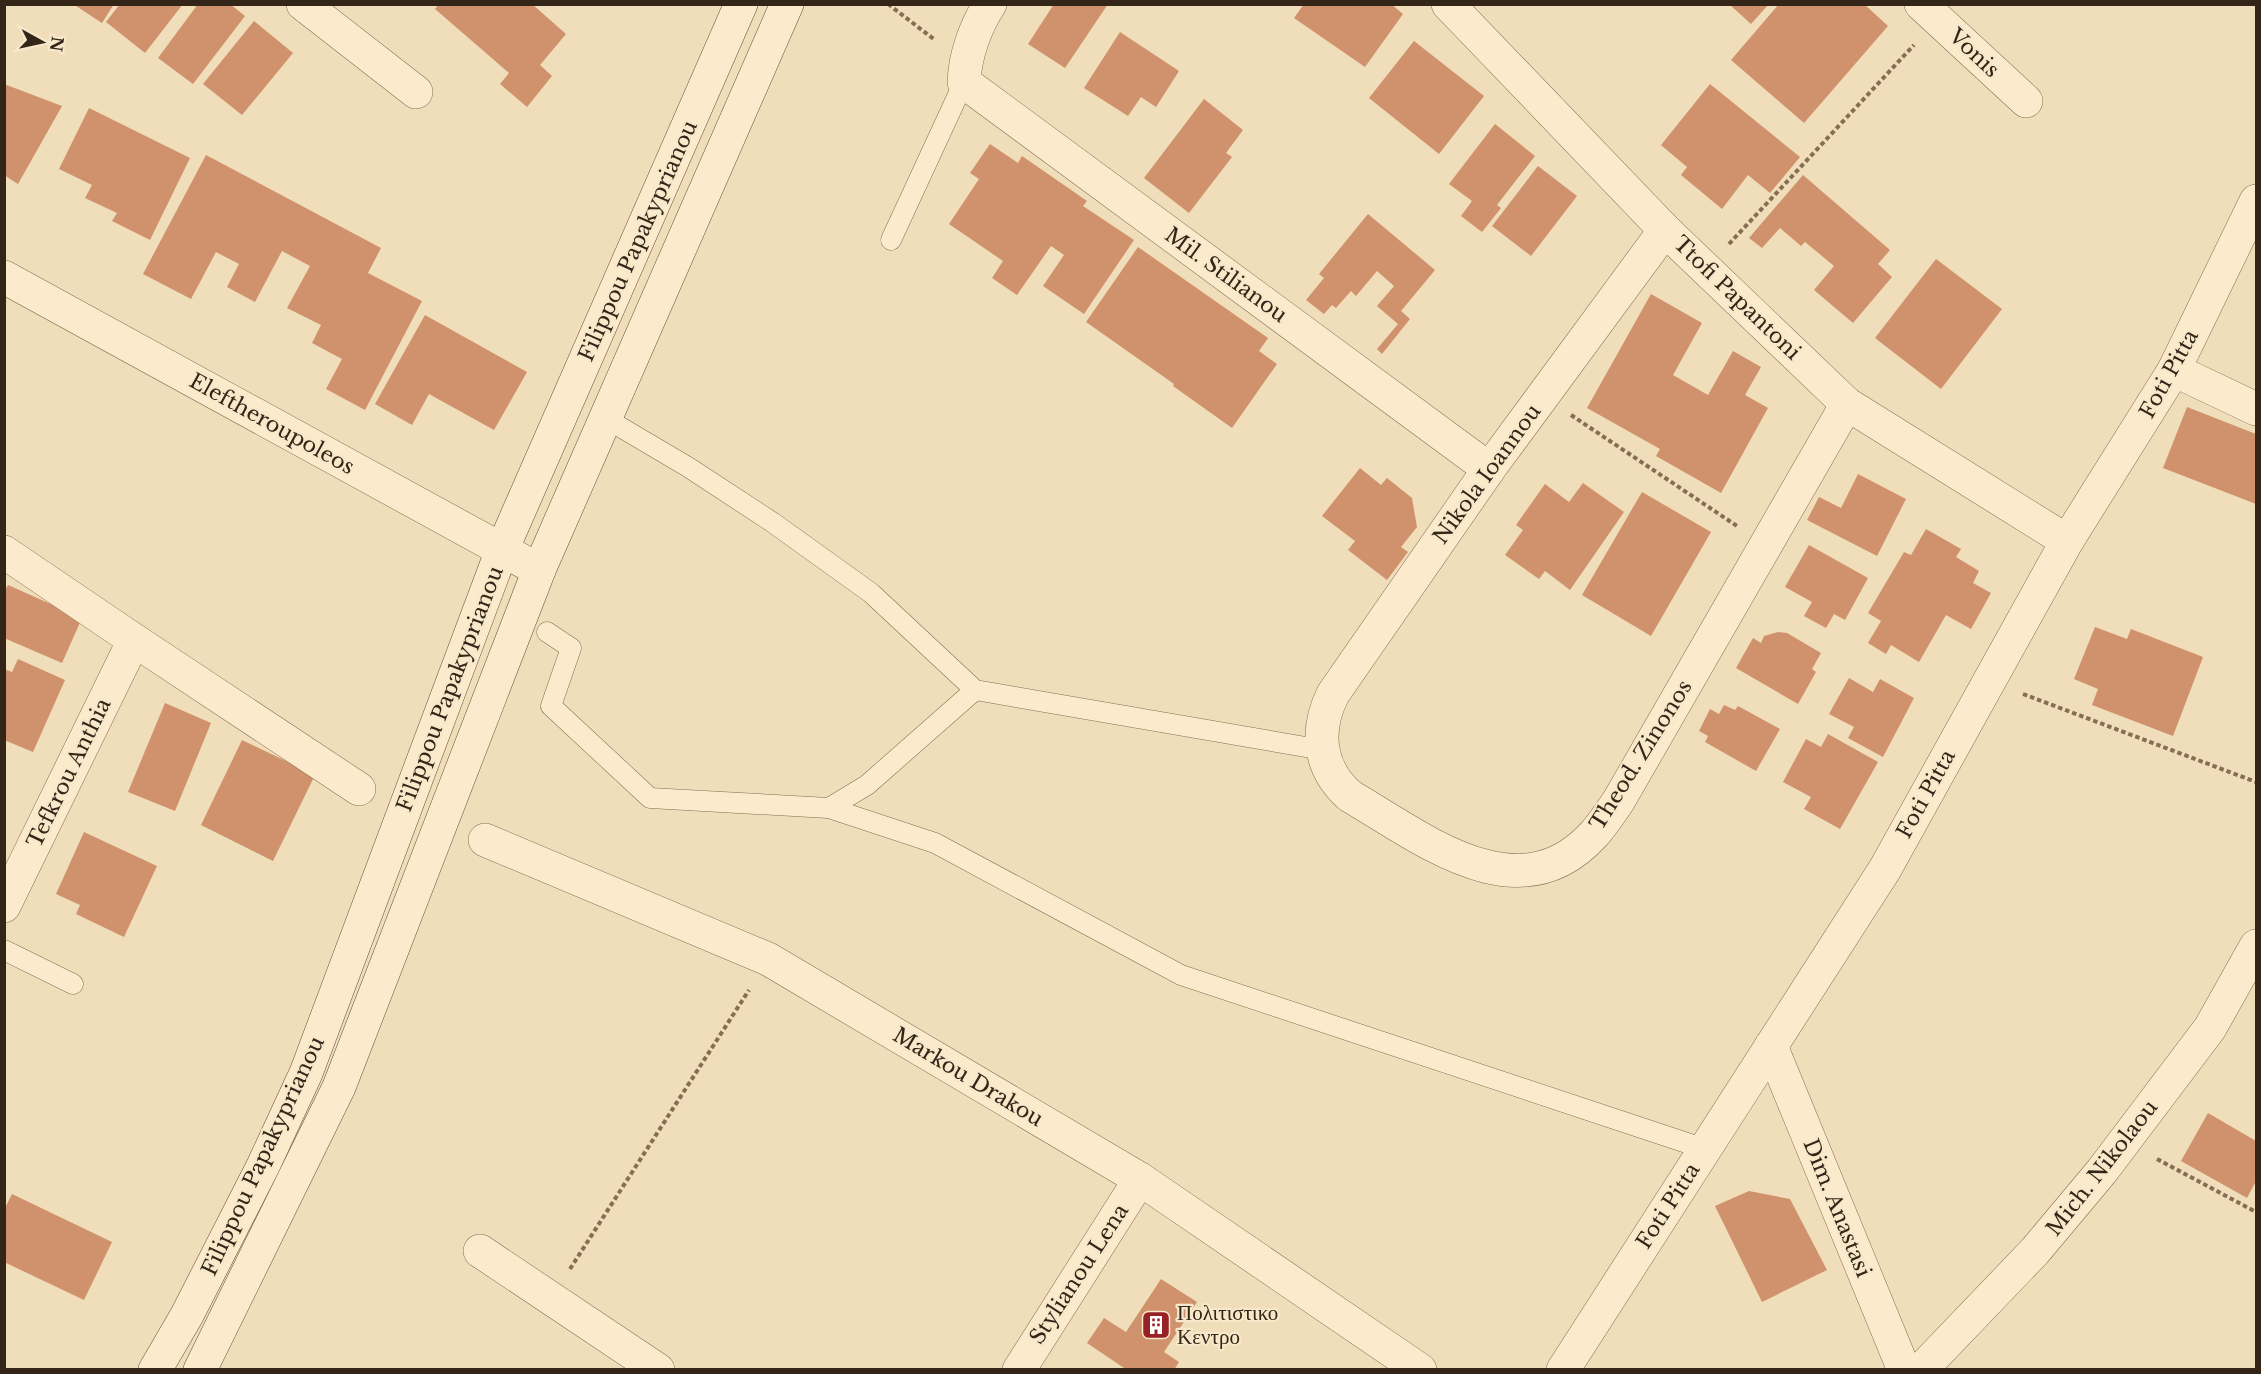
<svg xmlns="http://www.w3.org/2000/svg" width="2261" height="1374" viewBox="0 0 2261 1374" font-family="'Libre Baskerville',serif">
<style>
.building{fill:#d0926d}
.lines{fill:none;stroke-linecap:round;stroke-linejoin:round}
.service-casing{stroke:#866d53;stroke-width:21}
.minor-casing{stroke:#866d53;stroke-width:34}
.secondary-casing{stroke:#684e37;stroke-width:34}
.path{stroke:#866d53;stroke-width:4;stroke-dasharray:4.5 3;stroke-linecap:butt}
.service{stroke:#fbebcc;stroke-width:20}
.minor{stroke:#fbebcc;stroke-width:33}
.secondary{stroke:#fbebcc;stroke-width:33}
.labels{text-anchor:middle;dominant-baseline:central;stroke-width:4.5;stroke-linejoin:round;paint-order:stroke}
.street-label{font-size:21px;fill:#342519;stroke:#f7e8c9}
.poi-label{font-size:21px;fill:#342519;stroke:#f7e8c9;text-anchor:start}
</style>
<rect width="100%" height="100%" fill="#f0ddb9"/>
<g class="building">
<path d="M73,4H114L102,23Z"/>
<path d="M120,4H183L145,53L106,22Z"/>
<path d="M198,4H230L245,16L193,84L158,58Z"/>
<path d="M439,4H532L566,34L540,65L552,76L527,107L500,84L509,73L435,9Z"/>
<path d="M1054,4H1108L1065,68L1028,44Z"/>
<path d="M1304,4H1391L1403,14L1365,67L1294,18Z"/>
<path d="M1729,4H1769L1751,24Z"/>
<path d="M1779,4H1864L1888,26L1804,123L1731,60Z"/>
<path d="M254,21L293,53L242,115L203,84Z"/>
<path d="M1120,32L1179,71L1156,107L1141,97L1128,116L1084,88Z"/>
<path d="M1414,41L1484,96L1439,154L1369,98Z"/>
<path d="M4,84L62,106L18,184L4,175Z"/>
<path d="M1710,84L1800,157L1770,193L1748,175L1722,209L1681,175L1687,167L1661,145Z"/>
<path d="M1204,99L1243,130L1226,153L1232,157L1189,213L1144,178Z"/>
<path d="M89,108L190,158L150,240L112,221L117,213L85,198L92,185L59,169Z"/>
<path d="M1495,124L1535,156L1497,205L1501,208L1482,232L1461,216L1472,201L1449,184Z"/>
<path d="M990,144L1018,163L1022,156L1087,201L1083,206L1134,240L1084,314L1043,286L1064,255L1051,246L1017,295L992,278L1003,261L949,224L979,179L970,173Z"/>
<path d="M206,155L381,248L368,273L422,301L365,410L326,389L342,359L312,343L321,325L287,308L310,266L282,251L255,302L227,287L239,264L216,252L191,299L143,274Z"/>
<path d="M1538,166L1577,196L1531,256L1492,226Z"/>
<path d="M1803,175L1890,250L1878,264L1892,277L1853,323L1814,290L1834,266L1805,242L1801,246L1780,228L1762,248L1749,238Z"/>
<path d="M1368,214L1435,270L1401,311L1410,319L1382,354L1377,349L1398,324L1377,306L1394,286L1377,271L1356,296L1351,291L1336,308L1332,305L1324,314L1306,300L1324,278L1319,274Z"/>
<path d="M1138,247L1268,338L1259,351L1277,364L1232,428L1173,386L1174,384L1086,322Z"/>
<path d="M1936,259L2002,309L1941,389L1875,338Z"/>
<path d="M1651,294L1702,323L1673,375L1708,395L1733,351L1761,367L1745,395L1768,408L1721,493L1656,456L1660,449L1587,408Z"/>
<path d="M425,315L527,372L494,430L429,394L412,425L375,404Z"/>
<path d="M2187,407L2256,434V504L2163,468Z"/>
<path d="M1360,468L1381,485L1387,478L1412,498L1417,527L1401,547L1408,552L1387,580L1348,550L1355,541L1322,516Z"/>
<path d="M1858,474L1906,499L1877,556L1807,520L1819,497L1841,508Z"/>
<path d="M1583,483L1624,512L1570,590L1545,571L1539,579L1505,555L1523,530L1516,525L1545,484L1569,502Z"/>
<path d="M1642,492L1711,532L1651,636L1582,595Z"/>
<path d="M1926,529L1961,549L1956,557L1979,571L1973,583L1991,593L1971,629L1946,615L1919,662L1891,645L1886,654L1868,643L1881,621L1868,613L1904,552L1911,555Z"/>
<path d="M1809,545L1868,578L1845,620L1834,614L1826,628L1804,616L1812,602L1785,587Z"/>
<path d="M8,585L82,618L62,663L4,638V592Z"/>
<path d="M2095,627L2127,639L2131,629L2203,657L2173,736L2092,705L2098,689L2074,679Z"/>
<path d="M1778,632L1787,633L1821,653L1812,669L1816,672L1798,704L1736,668L1753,638L1761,643L1764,636Z"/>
<path d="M18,659L65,680L33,752L4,740V669L12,672Z"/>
<path d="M1849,678L1873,692L1880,679L1914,698L1883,757L1848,738L1854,727L1829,714Z"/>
<path d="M165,703L211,723L175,811L128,792Z"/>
<path d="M1724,705L1735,710L1738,706L1780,729L1756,771L1705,742L1708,736L1699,731L1710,709L1719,714Z"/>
<path d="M1828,734L1878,762L1840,829L1804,809L1811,797L1783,782L1806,739L1821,747Z"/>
<path d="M242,740L315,775L273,861L201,825Z"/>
<path d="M84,832L157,866L124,937L76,914L80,905L56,894Z"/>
<path d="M2208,1113L2256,1141V1181L2247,1198L2181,1161Z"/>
<path d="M1749,1191L1790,1199L1827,1270L1762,1302L1715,1206Z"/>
<path d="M12,1194L112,1242L84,1300L4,1262V1210Z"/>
<path d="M1161,1279L1197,1302L1164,1352L1179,1362L1174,1370H1127L1087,1343L1104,1318L1126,1332Z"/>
</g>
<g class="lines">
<g class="service-casing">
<g id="service">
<path d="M891,240L964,82"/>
<path d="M605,418L688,467L772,522L871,593L975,690L1323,750"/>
<path d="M547,632L571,648L551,706L650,798L829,808L867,785L975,690"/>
<path d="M829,808L935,843L1181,975L1705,1149"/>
<path d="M4,950L73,984"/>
</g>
</g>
<g class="minor-casing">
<g id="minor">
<path d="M303,4L416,92"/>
<path d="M990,4C975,27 965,56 964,82L1489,469"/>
<path d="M1448,4L1665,230L1847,404L2067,541"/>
<path d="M1921,4L2026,101"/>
<path d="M1665,230L1489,469L1333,694C1315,730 1318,768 1350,796C1422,838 1519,917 1594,834C1603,824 1611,812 1619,800L1847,404"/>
<path d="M4,277L539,570"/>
<path d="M2174,370L2256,409"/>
<path d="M4,552L134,640L359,789"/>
<path d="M485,840L768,959L1140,1179L1420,1370"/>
<path d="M4,906L134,640"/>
<path d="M1771,1046L1904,1370"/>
<path d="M480,1251L658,1370"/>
<path d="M1019,1370L1140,1179"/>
<path d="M1563,1370L1885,869L2067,541L2174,370L2256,201"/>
<path d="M1921,1370L2035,1251L2102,1171L2210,1028L2256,946"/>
</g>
</g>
<g class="secondary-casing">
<g id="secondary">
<path d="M155,1370L187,1315L263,1166L306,1073L502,550L741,4"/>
<path d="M200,1370L339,1087L539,570L787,4"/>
</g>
</g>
<g class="path">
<path d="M888,4L935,40"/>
<path d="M1729,244L1914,45"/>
<path d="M1571,415L1737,526"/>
<path d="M2023,694L2256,782"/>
<path d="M2157,1159L2256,1212"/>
<path d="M570,1269L749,990"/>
</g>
<use href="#service" class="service"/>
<use href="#minor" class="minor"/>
<use href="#secondary" class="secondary"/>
</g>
<defs>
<g id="building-square" transform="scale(1.5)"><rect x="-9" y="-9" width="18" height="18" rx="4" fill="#982126" stroke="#f7e8c9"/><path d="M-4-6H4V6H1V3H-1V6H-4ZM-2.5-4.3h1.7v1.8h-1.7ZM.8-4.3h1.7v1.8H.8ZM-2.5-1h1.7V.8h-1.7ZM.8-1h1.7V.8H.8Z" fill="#fff"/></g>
</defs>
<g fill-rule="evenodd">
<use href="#building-square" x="1156" y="1325"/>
</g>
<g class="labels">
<g class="street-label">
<text transform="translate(1974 53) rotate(43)">Vonis</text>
<text transform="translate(638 241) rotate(-66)">Filippou Papakyprianou</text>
<text transform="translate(1226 275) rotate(36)">Mil. Stilianou</text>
<text transform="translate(1737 298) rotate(44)">Ttofi Papantoni</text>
<text transform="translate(2169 374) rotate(-61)">Foti Pitta</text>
<text transform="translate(272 424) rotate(29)">Eleftheroupoleos</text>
<text transform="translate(1487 474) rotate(-54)">Nikola Ioannou</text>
<text transform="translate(450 689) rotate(-69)">Filippou Papakyprianou</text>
<text transform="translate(1641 755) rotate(-58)">Theod. Zinonos</text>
<text transform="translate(69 773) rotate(-64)">Tefkrou Anthia</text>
<text transform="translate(1926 794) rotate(-61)">Foti Pitta</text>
<text transform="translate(968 1077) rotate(31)">Markou Drakou</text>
<text transform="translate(263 1156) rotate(-65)">Filippou Papakyprianou</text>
<text transform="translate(2102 1168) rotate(-52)">Mich. Nikolaou</text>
<text transform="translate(1668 1206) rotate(-57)">Foti Pitta</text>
<text transform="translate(1837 1208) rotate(68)">Dim. Anastasi</text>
<text transform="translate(1079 1274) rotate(-57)">Stylianou Lena</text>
</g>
<g class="poi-label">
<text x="1177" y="1313">Πολιτιστικο<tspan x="1177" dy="24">Κεντρο</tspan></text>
</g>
</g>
<rect width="2261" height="1374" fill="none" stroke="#342519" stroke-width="12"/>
<g transform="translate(42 42) rotate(98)" stroke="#f7e8c9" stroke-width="4.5" paint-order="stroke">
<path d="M0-4.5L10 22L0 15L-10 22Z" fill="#342519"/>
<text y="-9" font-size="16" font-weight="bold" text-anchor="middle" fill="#342519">N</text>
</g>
</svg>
